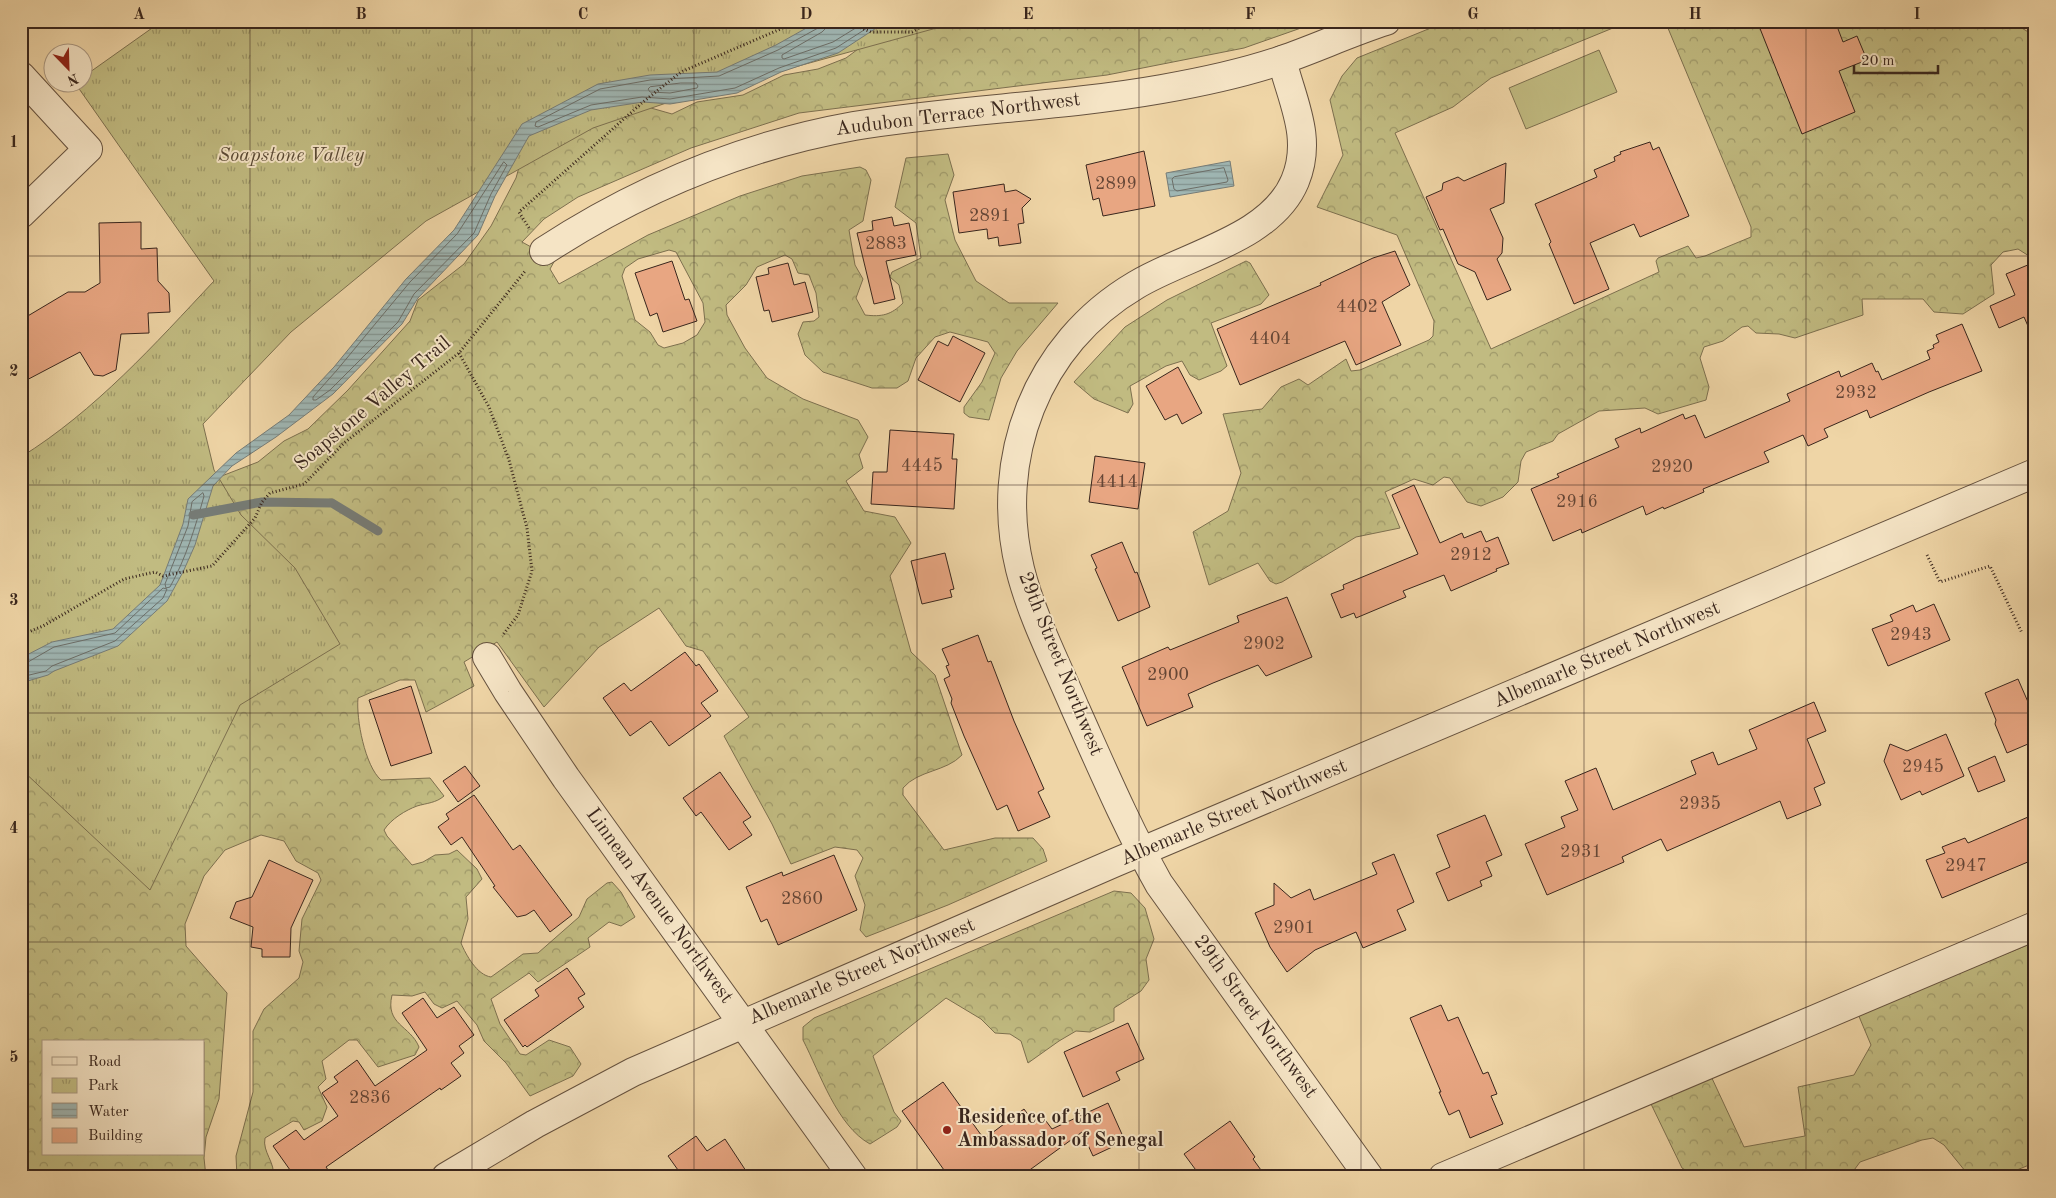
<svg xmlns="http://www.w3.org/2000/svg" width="2056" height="1198" viewBox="0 0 2056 1198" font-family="'Old Standard TT',serif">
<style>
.forest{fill:url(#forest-crowns);stroke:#7d704f;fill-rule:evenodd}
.park{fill:url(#park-tufts);stroke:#7d704f}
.pitch{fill:#c1bb81;stroke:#7d704f}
.water{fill:url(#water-rules);stroke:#767c77}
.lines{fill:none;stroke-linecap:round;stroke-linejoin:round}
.shore{stroke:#6c6e68;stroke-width:1}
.stream{stroke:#767c77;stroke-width:9}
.building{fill:#e8a682;stroke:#39261d}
.minor-casing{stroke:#66523f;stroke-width:30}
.path{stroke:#39261d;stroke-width:3;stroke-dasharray:1 2.5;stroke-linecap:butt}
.minor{stroke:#f5e4c5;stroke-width:28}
.grid{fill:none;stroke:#39261d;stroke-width:1;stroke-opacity:0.55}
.poi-dot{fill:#8f2418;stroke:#f5e4c5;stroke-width:2}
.labels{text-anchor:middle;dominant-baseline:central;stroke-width:4;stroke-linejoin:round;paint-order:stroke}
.number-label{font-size:18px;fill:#654636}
.street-label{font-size:20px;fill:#39261d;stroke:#f5e4c5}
.park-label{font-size:20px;font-style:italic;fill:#5b4b36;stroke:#f5e4c5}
.poi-label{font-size:20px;font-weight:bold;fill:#39261d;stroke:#f5e4c5;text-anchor:start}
.neatline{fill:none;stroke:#39261d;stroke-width:2}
.grid-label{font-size:16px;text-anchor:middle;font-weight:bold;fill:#39261d}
</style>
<defs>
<pattern id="forest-crowns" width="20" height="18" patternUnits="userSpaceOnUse" patternTransform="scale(1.25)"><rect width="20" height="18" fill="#c1bb81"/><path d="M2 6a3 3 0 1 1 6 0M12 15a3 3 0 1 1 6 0" fill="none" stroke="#9e9869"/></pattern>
<pattern id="park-tufts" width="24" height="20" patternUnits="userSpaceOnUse" patternTransform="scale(1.25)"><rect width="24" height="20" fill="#c1bb81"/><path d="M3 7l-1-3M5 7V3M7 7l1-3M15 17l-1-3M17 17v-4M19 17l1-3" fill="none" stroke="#9e9869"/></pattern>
<pattern id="water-rules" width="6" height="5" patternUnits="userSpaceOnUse" patternTransform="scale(1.25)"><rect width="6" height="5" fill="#9fb6b3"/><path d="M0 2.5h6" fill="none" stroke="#839491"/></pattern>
</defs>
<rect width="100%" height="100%" fill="#efd5a6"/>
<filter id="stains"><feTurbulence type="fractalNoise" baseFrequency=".004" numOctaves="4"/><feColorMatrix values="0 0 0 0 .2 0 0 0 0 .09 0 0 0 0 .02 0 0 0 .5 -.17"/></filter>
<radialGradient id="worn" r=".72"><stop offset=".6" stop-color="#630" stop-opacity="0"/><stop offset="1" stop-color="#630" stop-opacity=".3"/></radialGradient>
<g class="forest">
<path d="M896,21H1321L1244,48L1107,75L799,113L691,148L578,197L544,219L522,242L555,260L550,269L559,284L648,235L740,196L802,176L860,167L866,170L871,180L863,221L849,230L855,265L863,279L856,298L865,315C882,317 891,315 903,303L899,285L890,277L892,272L921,258L916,223L895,207L906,158L948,154L954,175L945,200L955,240L976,281L1009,303H1058L1017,351L1001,378L989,420L969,417L964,413V407L982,382L995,353L988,342L950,332L935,337L916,358L908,381L897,388H872L823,372L805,355L798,334L803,322L814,321L819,317L816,293L809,275L798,273L792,259L785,255L757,267L746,285L726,305L727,315L745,348L767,378L803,399L858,420L868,437L859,455L863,468L846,481L864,511L895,517L911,543L890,576L911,652L935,675L962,755C946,772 918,770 903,788V795L944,850L995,838H1033L1043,849L1047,861L948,905L866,937L860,930L865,905L855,876L863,858L857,850L835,847L791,864L772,824L724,736L749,717L703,651L686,646L659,608L599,647L544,707L497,642L464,662L474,686L426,712L415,680H400L358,698C356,719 365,766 381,780L430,778L444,796C436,803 427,803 417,806C406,810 391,819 384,830L387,836L412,865L423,862L435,855L449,854L457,850L477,869L482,879L466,897L468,919L461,943C466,955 477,975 491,977L523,954L538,953L579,917L587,899L607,883L612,882L621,892L635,917L621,926L609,922L588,938L590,947L538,982L529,973L491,999L500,1024L520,1054L526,1055L549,1040L570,1047L581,1064L573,1076L530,1096L506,1063L484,1041L477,1025L457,1001L442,1008L434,1004L425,992L412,996L392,995C385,1025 410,1025 419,1047L415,1055L378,1067L357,1040H349L322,1061L326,1079L318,1087L327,1107L322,1121L304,1130L299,1122L293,1121L265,1138C262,1152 276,1163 273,1177H237L236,1156L253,1092V1031L264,1009L299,978L303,962L299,951L302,919L321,880L318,873L296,861L284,841L261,835L225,850L204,876L185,924L186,946L227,993L219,1099L206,1137L204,1158L206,1177H21V697L219,477L258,462L284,441L308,429L348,390L410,321L418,300L464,264L491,226L516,178L525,146L637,104L672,114L697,102L743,95L784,75L818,69L846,58ZM669,250L676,252L703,303L705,322L697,335L683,343L664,348L658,345L650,332L635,320L622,276L625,268L638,259ZM44,1042H204V1154H44Z"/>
<path d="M1448,21H1630L1491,78L1453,107L1395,133L1491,349L1659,272L1656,261L1658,258L1688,246L1696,258L1705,256L1751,237V227L1665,21H2010L2035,36V254L2029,256L2018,249L2003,252L1991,265L1994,294L1963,314L1934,312L1923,299H1862L1863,315L1795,338L1779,334L1756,333L1748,326L1742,327L1723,341L1704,347L1700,358L1709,387L1706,400L1658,414L1645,408L1599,411L1558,434L1553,441L1526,452L1521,461L1518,482L1503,497L1481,506L1467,502L1450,478L1444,477L1433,485L1414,479L1385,492L1400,528L1356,537L1282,582L1276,584L1270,581L1258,563L1209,585L1193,532L1228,511L1241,473L1223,414L1262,409L1281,387L1299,379L1308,385L1346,359L1351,371L1360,370L1429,340L1433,336L1434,321L1397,235L1317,207L1343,155L1330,100L1342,76L1357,58Z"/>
<path d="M1246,261L1250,263L1269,295L1261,304L1211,323L1227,366L1221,371L1199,380L1190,375L1182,361L1166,366L1130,386L1133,404L1128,413L1094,399L1074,382L1125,327L1167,300Z"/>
<path d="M1114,891L1131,893L1145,908L1154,939L1146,959L1149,980L1141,991L1114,1008V1021L1090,1032L1076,1031L1059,1041L1028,1063L1021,1041L1010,1034L995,1033L981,1019L946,998L873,1056L894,1112L901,1121L897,1127L870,1144C837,1126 820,1073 803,1040V1027L814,1018Z"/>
<path d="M2035,942V1164L2029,1165L2000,1177H1970L1944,1145L1933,1138L1922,1140L1860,1162L1849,1177H1697L1682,1168L1651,1104L1710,1074L1744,1147L1805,1136L1798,1087L1854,1075L1871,1045L1858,1014Z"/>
</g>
<path class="park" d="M162,21H962L675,100L593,128L426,221L291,332L203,424L214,470L241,515L295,568L340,644L240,705L150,890L21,769V457C95,411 155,344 214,281L75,83L82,82L83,77Z"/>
<path class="pitch" d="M1599,50L1617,92L1526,129L1509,88Z"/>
<g class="water">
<path d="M819,21H887L838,53L781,72L737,93L670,104L643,102L591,110L529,136L495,196L478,235L418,298L402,324L333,394L276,437L232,466L213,486L195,545L183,572L167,601L118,646L54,671L48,675L21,683V658L52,642L113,629L160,585L183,524L188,499L236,453L289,415L334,367L406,279L454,230L522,124L598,84L650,75L717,72L776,45Z"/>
<path d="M1230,161L1234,186L1170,197L1166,173Z"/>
</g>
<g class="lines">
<g class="shore">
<path d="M821,21L818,28L778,50L719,76L650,80L600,89L536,122L535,126L538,127L591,105L642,97L670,99L735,88L779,68L836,48L878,21"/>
<path d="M827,21L826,28L822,32L782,55V58L784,59L833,42L867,21"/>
<path d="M681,83H696L698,86L697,88L670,93L650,92L648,89L650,87Z"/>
<path d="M504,162L507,165L491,194L474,233L414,294L398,322L330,390L316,400H313V397L337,370L410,282L457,234Z"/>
<path d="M1224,168L1228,180L1227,182L1177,191L1174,189L1172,179L1174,177Z"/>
<path d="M203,493L204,496C195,528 186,558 170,587L166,588L165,584L188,526L192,502Z"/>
<path d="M21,662H28L54,647L115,633L163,588L167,589L163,598L115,641L52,666L46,671L21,677"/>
</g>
<path class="stream" d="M193,515L262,502L332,503L378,531"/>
</g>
<g class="building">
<path d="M1757,21H1835L1843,42L1857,36L1867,60L1839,71L1855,112L1802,134Z"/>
<path d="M1650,142L1653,150L1659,147L1689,216L1640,237L1634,224L1590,243L1609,289L1574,304L1549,244L1551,242L1535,204L1597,177L1594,170L1615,161L1614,157L1621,154L1620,152Z"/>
<path d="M1144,151L1155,206L1103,216L1099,198L1093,200L1086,165Z"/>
<path d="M1506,163L1504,203L1490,209L1503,238L1502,253L1497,259L1511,290L1487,300L1475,272L1458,264L1443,229L1440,230L1426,197L1442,190L1443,183L1458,177L1464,181Z"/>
<path d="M1004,184L1005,192L1016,190L1031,199L1022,208L1024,223L1018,224L1021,243L999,246L998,237L988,239L987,229L959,233L953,192Z"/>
<path d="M892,217L894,226L909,223L916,255L886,261L895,299L874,304L857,233L873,230L872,221Z"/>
<path d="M141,222V249L157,248L158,281L169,293L170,312L148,313L149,333L121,334L116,370L103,376L94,375L80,352L21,383V320L68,292H85L100,283L99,223Z"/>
<path d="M1395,251L1410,285L1382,302L1401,345L1356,365L1345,341L1240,385L1217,329L1321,285L1320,283L1373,258Z"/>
<path d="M672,261L685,300L689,299L697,321L663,332L657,313L650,316L635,273Z"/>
<path d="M2035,262V342L2024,317L1999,328L1990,306L2015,295L2006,274Z"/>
<path d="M788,263L794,285L805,282L813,312L772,322L769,310L764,311L756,277L769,274L768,268Z"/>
<path d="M1962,324L1982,371L1929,392L1870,418L1867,410L1824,429L1828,437L1808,446L1803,435L1764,452L1769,462L1703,489L1704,492L1664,509L1663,507L1646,515L1643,506L1582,533L1581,529L1553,541L1531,489L1559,477L1557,474L1619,447L1615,439L1640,428L1641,433L1683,414L1685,419L1695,415L1705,438L1790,401L1787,394L1839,371L1841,377L1872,363L1876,372L1878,371L1882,380L1930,359L1927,351L1934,348L1933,345L1939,342L1936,335Z"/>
<path d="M953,336L985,353L960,402L918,380L938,341L948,346Z"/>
<path d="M1178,367L1202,413L1182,424L1177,414L1165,420L1146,386Z"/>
<path d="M890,430L954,434L952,459H957L954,509L871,504L873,472H887Z"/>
<path d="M1095,456L1145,463L1138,509L1089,502Z"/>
<path d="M1414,485L1440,543L1462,533L1464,538L1481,531L1486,542L1498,537L1509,564L1496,569L1497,571L1451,591L1444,575L1403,591L1406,597L1356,618L1354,613L1341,618L1331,594L1344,589L1343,585L1418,554L1392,495Z"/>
<path d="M1122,542L1135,573L1137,572L1150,607L1118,621L1095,569L1097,568L1091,555Z"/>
<path d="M945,553L954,589L950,590L952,597L922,604L911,561Z"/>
<path d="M1287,597L1312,657L1266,676L1258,665L1213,683L1188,694L1193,707L1147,726L1122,667L1168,647L1170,650L1239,622L1237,616Z"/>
<path d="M1934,604L1950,640L1888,666L1872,629L1893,621L1890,615L1913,605L1916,612Z"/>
<path d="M978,635L988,662L991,661L1014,721L1044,789L1038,792L1050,817L1018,831L1007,805L997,810L964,736L951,703L952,699L944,679L950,676L946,666L949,665L942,649Z"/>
<path d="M685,652L696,666L699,664L718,691L701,703L711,716L669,746L651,721L630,736L603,698L624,683L631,691Z"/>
<path d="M2018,679L2035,718V741L2007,753L1995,724L1996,720L1985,693Z"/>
<path d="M411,686L432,753L391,766L369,700Z"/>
<path d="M1814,702L1826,731L1807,739L1825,783L1814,788L1821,805L1787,819L1780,801L1667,851L1661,839L1622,857L1624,862L1547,895L1525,844L1565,827L1561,817L1578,810L1565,781L1596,768L1613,810L1696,774L1691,761L1713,752L1718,765L1757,749L1749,730Z"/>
<path d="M1946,734L1964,776L1922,795L1920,791L1901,800L1884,761L1890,744L1907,751Z"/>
<path d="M1995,756L2005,781L1978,792L1968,768Z"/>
<path d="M465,766L480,786L458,802L443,781Z"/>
<path d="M720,772L751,817L743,822L752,835L729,850L701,812L696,816L683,798Z"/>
<path d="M474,795L513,850L520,845L572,915L550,932L534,910L526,915L517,917L493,887L495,886L462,837L451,845L438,827L449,819L446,814Z"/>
<path d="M2035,814V859L1942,898L1926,860L1945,853L1942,847L1965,838L1968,843Z"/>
<path d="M1485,815L1502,855L1486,862L1492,876L1480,881L1482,886L1448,901L1436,873L1450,867L1437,835Z"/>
<path d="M1394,854L1414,902L1397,910L1406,930L1363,948L1356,932L1315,950L1287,972L1270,947L1255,913L1274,905V883L1291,898L1310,889L1314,900L1377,874L1372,863Z"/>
<path d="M834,855L857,910L778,945L767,919L761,922L746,887L782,872L783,876Z"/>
<path d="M269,860L313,880L291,928L290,957H262V949L251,947L253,927L230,918L236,902L252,897Z"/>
<path d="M567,968L585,994L578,998L584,1007L527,1047L525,1045L523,1047L504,1020L539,996L535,990Z"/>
<path d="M423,998L437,1018L454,1007L474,1035L459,1046L464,1053L451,1063L461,1076L441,1090L440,1088L326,1167L333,1177H295L273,1146L296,1130L304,1140L338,1116L322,1093L338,1082L334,1077L357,1060L375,1086L427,1050L402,1013Z"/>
<path d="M1441,1005L1448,1021L1458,1017L1483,1074L1488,1072L1497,1094L1491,1096L1503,1124L1470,1138L1459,1110L1449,1115L1439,1092H1441L1410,1018Z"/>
<path d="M1128,1023L1144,1059L1116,1072L1120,1080L1083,1097L1064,1052Z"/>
<path d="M943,1082L984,1139L1024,1109L1034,1123L1043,1117L1052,1129L1108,1103L1125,1141L1093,1156L1082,1132L1020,1177H949L902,1111Z"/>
<path d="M1230,1121L1255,1157L1253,1159L1266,1177H1201L1184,1154Z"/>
<path d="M696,1136L707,1151L725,1139L750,1177H683L668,1156Z"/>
</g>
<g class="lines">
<g class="minor-casing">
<g id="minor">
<path d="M1282,60C1292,101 1313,138 1295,181C1271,239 1185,255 1136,285C1036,344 993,459 1020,569C1032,617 1056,663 1075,708C1102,768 1127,827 1159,884L1369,1177"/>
<path d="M21,76L88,149L21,214"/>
<path d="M544,251C639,189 743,146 854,126C956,109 1060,107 1162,89C1202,82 1244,73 1282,60C1317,48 1351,32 1386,21"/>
<path d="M487,657L508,692L566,778L853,1177"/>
<path d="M446,1177L535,1124L633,1072L1114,863L2035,473"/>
<path d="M1443,1177L2035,926"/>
</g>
</g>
<g class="path">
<path d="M844,21L871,32H912L932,21"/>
<path d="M529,228L519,212L643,102L681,72L799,21"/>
<path d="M459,353L489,407L509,460L527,528L532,571L518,615L502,636"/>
<path d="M1927,555L1940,582L1990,566L2022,633"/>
<path d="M21,635L43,626L124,579L155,572L163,576L212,566L255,518L262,502L270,493L304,484L344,443L459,353L526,270"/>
</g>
<use href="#minor" class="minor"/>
</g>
<path class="grid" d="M250,21V1177M472,21V1177M694,21V1177M917,21V1177M1139,21V1177M1361,21V1177M1584,21V1177M1806,21V1177M21,256H2035M21,485H2035M21,713H2035M21,942H2035"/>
<circle class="poi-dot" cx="947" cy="1130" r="5"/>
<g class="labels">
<g class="number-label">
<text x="1116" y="184">2899</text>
<text x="990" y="216">2891</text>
<text x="886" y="244">2883</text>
<text x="1357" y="307">4402</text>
<text x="1270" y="339">4404</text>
<text x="1856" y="393">2932</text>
<text x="922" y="466">4445</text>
<text x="1672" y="467">2920</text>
<text x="1117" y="482">4414</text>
<text x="1577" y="502">2916</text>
<text x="1471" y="555">2912</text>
<text x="1911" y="635">2943</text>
<text x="1264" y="644">2902</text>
<text x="1168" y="675">2900</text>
<text x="1923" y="767">2945</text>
<text x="1700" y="804">2935</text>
<text x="1581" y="852">2931</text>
<text x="1966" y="866">2947</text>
<text x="802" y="899">2860</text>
<text x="1294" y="928">2901</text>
<text x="370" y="1098">2836</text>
</g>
<g class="street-label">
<text transform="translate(958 115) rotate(-7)">Audubon Terrace Northwest</text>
<text transform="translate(373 404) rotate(-40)">Soapstone Valley Trail</text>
<text transform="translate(1607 655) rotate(-23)">Albemarle Street Northwest</text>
<text transform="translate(1060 664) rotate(68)">29th Street Northwest</text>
<text transform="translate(1234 813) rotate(-23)">Albemarle Street Northwest</text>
<text transform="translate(659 906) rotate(54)">Linnean Avenue Northwest</text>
<text transform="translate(862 972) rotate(-23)">Albemarle Street Northwest</text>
<text transform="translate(1255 1017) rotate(54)">29th Street Northwest</text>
</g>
<g class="park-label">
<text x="291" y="156">Soapstone Valley</text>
</g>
<g class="poi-label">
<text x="957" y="1118">Residence of the<tspan x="957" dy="23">Ambassador of Senegal</tspan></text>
</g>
</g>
<rect width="2056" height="1198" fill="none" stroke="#efd5a6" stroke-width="55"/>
<rect x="42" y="1040" width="162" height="115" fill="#f5e4c5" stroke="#aa9882"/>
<rect x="52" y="1057" width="25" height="8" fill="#f5e4c5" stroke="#aa9882"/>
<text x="88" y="1066" font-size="15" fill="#39261d">Road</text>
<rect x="52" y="1078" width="25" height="15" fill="url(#park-tufts)" stroke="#aa9882"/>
<text x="88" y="1090" font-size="15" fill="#39261d">Park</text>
<rect x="52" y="1103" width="25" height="15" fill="url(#water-rules)" stroke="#aa9882"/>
<text x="88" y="1116" font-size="15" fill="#39261d">Water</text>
<rect x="52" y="1128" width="25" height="15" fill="#e8a682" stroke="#aa9882"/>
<text x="88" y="1140" font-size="15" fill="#39261d">Building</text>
<g transform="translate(68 68) rotate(157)"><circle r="24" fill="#f5e4c5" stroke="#aa9882"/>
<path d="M0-4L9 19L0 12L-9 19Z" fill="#8f2418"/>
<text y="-8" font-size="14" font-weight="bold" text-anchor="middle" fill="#39261d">N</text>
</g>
<path d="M1854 65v8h84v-8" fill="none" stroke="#39261d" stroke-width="2.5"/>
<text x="1861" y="65" font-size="15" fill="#39261d" stroke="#f5e4c5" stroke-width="4" paint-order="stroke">20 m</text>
<rect x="28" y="28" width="2000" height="1142" class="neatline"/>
<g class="grid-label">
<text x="139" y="19">A</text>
<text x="361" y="19">B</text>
<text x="583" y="19">C</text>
<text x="806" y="19">D</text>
<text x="1028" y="19">E</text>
<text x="1250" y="19">F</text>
<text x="1473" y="19">G</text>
<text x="1695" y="19">H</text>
<text x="1917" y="19">I</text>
<text x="14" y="147">1</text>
<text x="14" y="376">2</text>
<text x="14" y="605">3</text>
<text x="14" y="833">4</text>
<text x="14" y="1062">5</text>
</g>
<rect width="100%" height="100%" filter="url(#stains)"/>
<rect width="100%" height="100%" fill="url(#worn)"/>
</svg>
